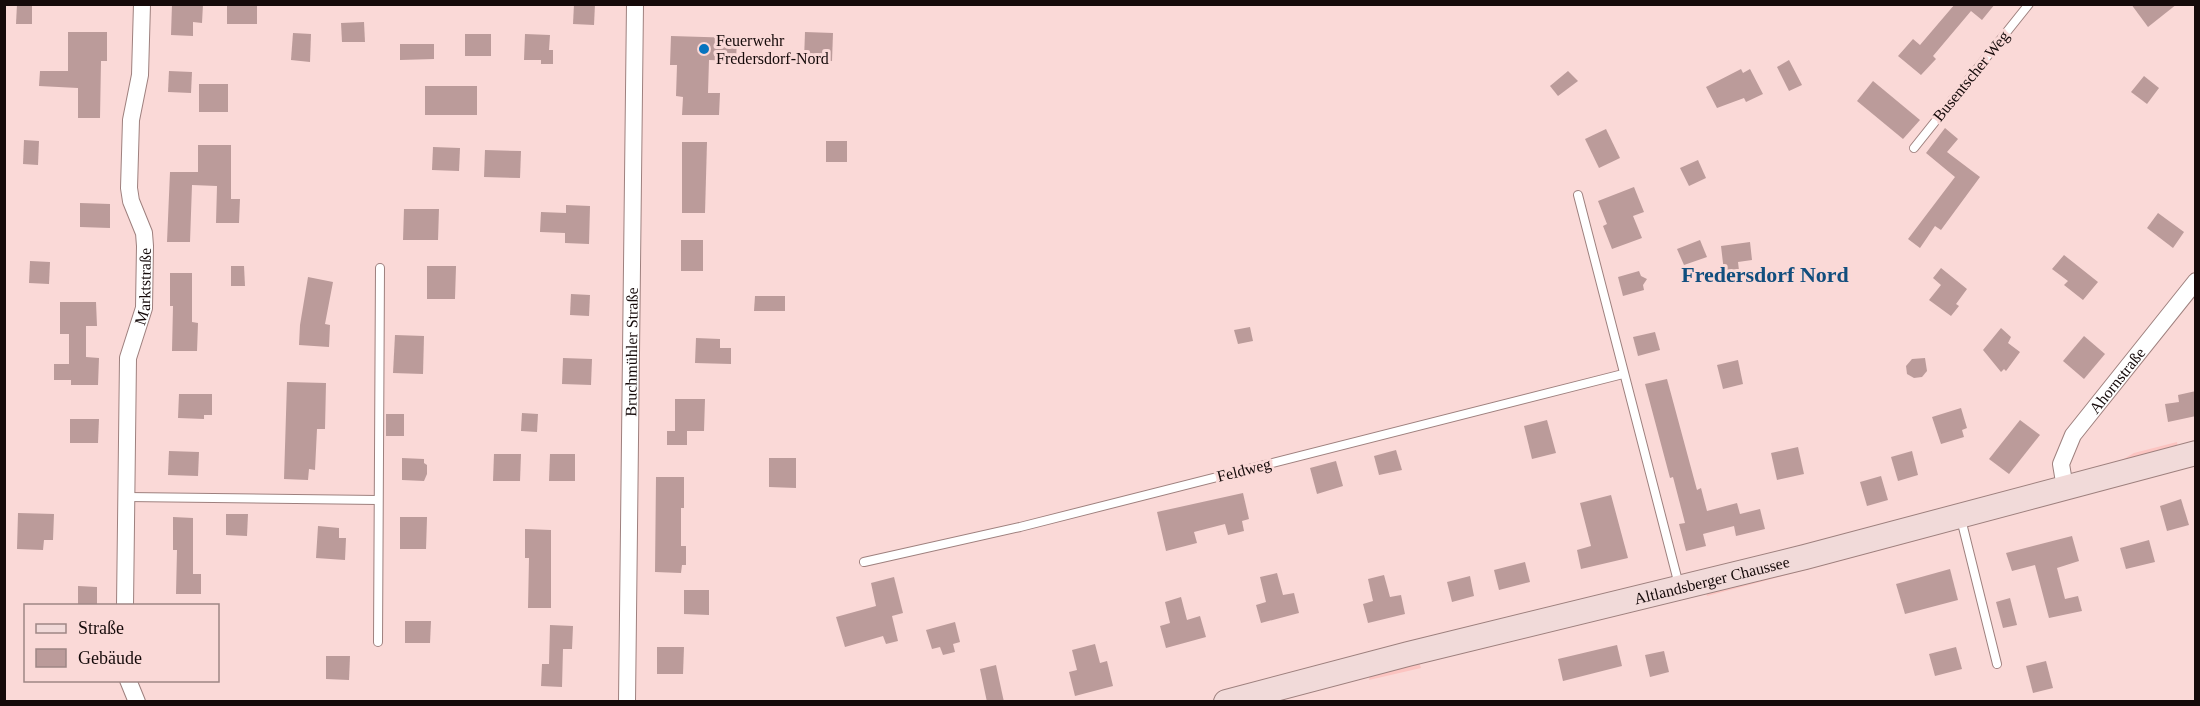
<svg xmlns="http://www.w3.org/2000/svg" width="2200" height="706" viewBox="0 0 2200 706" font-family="Georgia,serif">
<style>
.grass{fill:#fcc4c1}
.building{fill:#bb9b9a}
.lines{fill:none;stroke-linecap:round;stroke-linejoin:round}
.lane-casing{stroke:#9e807e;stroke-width:10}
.street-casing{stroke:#9e807e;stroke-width:18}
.secondary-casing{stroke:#9e807e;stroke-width:26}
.lane{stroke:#fff;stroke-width:8}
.street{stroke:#fff;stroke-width:16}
.secondary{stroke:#f1dad9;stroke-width:24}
.poi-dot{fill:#0674bf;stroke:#fad9d7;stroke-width:2}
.labels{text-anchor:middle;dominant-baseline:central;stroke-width:6;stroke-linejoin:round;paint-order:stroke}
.poi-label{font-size:16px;fill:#150a0a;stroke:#fad9d7;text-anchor:start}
.street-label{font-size:16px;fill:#150a0a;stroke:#fad9d7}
.district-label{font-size:22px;font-weight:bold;fill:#114e7e;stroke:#fad9d7}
</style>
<rect width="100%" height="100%" fill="#fad9d7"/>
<g class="grass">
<path d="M2177,442L2178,449L2115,464L2134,453Z"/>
<path d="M1937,532L1926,538L1707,596L1705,590Z"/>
<path d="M1419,662L1421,668L1369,680L1370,674Z"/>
</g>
<g class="building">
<path d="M17,4H32V24H16Z"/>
<path d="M172,4H203L202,23L193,22V36L171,35Z"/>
<rect x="227" y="4" width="30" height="20"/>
<path d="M574,4H595L594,25L573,24Z"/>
<path d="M1955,4H1995L1982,20L1971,11L1933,56L1936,59L1921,75L1898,56L1913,39L1920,45Z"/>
<path d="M2131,4H2177L2148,27Z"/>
<path d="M364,22L365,42H342L341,23Z"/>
<path d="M68,32H107V61H101L100,118H78V88L39,86L40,71H68Z"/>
<path d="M805,32L833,33L832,61L804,60Z"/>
<path d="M293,33L311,34L310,62L291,60Z"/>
<rect x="465" y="34" width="26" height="22"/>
<path d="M525,34L550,35L549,50H553V64H541V60H524Z"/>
<path d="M671,36L737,38L736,61L709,60L708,93H720L719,115H682L683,97L676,96L677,65H670Z"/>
<path d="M400,44H434V59L400,60Z"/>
<path d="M1789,60L1802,85L1789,91L1777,67Z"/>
<path d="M1741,69L1743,73L1750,69L1763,94L1746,102L1744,98L1717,108L1706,87Z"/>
<path d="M169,71L192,72L191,93L168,92Z"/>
<path d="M1568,71L1578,81L1558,96L1550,86Z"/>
<path d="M2144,76L2159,88L2147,104L2131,92Z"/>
<path d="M1873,81L1920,120L1903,139L1857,101Z"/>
<rect x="199" y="84" width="29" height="28"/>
<rect x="425" y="86" width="52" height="29"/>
<path d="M1945,128L1958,139L1947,152L1980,177L1941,230L1935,226L1920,248L1908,239L1955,177L1926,153Z"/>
<path d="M1606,129L1620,158L1599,168L1585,139Z"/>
<path d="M24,140L39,141L38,165L23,164Z"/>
<rect x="826" y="141" width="21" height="21"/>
<path d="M682,142H707L705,213H682Z"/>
<path d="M198,145H231V199H240L239,223H216L217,186L192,185L190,242H167L170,172H198Z"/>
<path d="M433,147L460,148L459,171L432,170Z"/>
<path d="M485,150L521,151L520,178L484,177Z"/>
<path d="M1698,160L1706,178L1689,186L1680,168Z"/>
<path d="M1634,187L1644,212L1633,216L1642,238L1612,249L1603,226L1607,224L1598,201Z"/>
<path d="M80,203L110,204V228L80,227Z"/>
<path d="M566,205L590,206L589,244L565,243V233L540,232L541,212L566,213Z"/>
<path d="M404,209H439L438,240H403Z"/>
<path d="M2158,213L2184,232L2173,248L2147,228Z"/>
<rect x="681" y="240" width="22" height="31"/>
<path d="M1700,240L1707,257L1684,265L1677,249Z"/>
<path d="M1750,242L1752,260L1738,262L1740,279L1725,280L1721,246Z"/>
<path d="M2064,255L2098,282L2083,300L2064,285L2068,281L2052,269Z"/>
<path d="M30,261L50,262L49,284L29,283Z"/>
<path d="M231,266H244L245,286H231Z"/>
<path d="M427,266H456L455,299H427Z"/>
<path d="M1941,268L1967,289L1956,304L1959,306L1951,316L1929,300L1941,285L1933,278Z"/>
<path d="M1639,271L1641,276L1647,279L1643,285L1644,290L1623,296L1618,277Z"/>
<path d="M170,273H192V322L198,323L197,351H172L173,306H170Z"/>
<path d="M308,277L333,282L325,324L330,325L329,347L299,345L300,325Z"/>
<path d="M571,294L590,295L589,316L570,315Z"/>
<path d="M755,296H785V311H754Z"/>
<path d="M60,302H96L97,326H86V357L99,358L98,385H71V380H54V364H69V334H60Z"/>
<path d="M1250,327L1253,341L1238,344L1234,330Z"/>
<path d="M2001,328L2011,337L2008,343L2020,352L2006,371L2004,369L2001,372L1983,350Z"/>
<path d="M1655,332L1660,350L1638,356L1633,337Z"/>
<path d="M395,335L424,336L423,374L393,373Z"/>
<path d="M2084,336L2105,354L2084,379L2063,361Z"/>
<path d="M696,338L720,339V348H731V364L695,363Z"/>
<path d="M563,358L592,359L591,385L562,384Z"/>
<path d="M1925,358L1927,371L1922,377L1914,378L1907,374L1906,366L1912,359Z"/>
<path d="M1738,360L1743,384L1723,389L1717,365Z"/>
<path d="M1667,379L1697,490L1701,488L1707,511L1737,503L1740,514L1760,509L1765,529L1736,536L1734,526L1703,534L1706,546L1686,551L1679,524L1685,523L1673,477L1670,478L1645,384Z"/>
<path d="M287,382L326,383L325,429H317L315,470L309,469L308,480L284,479Z"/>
<path d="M2196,391V416L2168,422L2165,404L2179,402L2178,395Z"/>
<path d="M179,394H212V415H204V419L178,418Z"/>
<path d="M675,399H705L704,431H687V445H667V431H675Z"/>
<path d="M1961,408L1967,428L1962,430L1964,437L1941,444L1932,417Z"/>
<path d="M522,413L538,414L537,432L521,431Z"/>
<rect x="386" y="414" width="18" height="22"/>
<path d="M70,419H99L98,443H70Z"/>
<path d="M1547,420L1556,453L1532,459L1524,426Z"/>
<path d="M2020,420L2040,435L2009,474L1989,459Z"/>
<path d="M1798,447L1804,474L1777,480L1771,453Z"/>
<path d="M1396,450L1402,470L1379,475L1374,456Z"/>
<path d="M169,451L199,452L198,476L168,475Z"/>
<path d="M1912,451L1918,475L1898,481L1891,457Z"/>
<path d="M494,454H521L520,481H493Z"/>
<path d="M550,454H575V481H549Z"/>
<path d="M402,458L424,459V463L427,465V474L424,481L402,480Z"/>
<path d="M769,458H796V488L769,487Z"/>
<path d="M1336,461L1343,486L1317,494L1310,468Z"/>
<path d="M1881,476L1888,500L1867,506L1860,482Z"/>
<path d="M656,477H684V508H681V546H686V565H682L681,573L655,572Z"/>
<path d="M1243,493L1249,519L1242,521L1244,531L1228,535L1225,524L1194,532L1197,543L1166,551L1157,512Z"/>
<path d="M1611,495L1628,558L1581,569L1577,550L1591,546L1580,503Z"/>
<path d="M2181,499L2189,525L2167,531L2160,506Z"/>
<path d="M18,513L54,514L53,540H44L43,550L17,549Z"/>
<path d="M226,514H248L247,536L226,535Z"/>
<path d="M173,517L193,518V574H201V594H176L177,550H173Z"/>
<path d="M400,517H427L426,549H400Z"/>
<path d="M318,526L339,528V538H346L345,560L316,558Z"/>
<path d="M525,529L551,530V608H528L529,558H525Z"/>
<path d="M2072,536L2079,561L2057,568L2065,599L2078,596L2082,611L2049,618L2035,565L2012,571L2006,553Z"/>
<path d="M2149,540L2155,562L2126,569L2120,548Z"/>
<path d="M1525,562L1530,582L1499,590L1494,570Z"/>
<path d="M1950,569L1958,600L1905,614L1896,584Z"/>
<path d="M1277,573L1283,595L1294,593L1299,613L1261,623L1256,605L1266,602L1260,577Z"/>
<path d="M1384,575L1390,597L1401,595L1405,614L1368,623L1363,604L1373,601L1368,579Z"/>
<path d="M1470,576L1474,596L1452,602L1447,582Z"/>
<path d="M894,577L903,613L892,616L898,641L886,644L883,636L845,647L836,617L876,606L871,583Z"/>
<path d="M78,586L97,587V606H78Z"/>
<path d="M684,590H709V615L684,614Z"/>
<path d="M1181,597L1187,620L1200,616L1206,637L1166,648L1160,626L1170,623L1165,602Z"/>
<path d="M2010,598L2017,625L2003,628L1996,602Z"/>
<path d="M405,621H431L430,643H405Z"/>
<path d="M955,622L960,642L953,644L955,652L943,655L940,647L932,649L926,630Z"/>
<path d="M550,625L573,626L572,649H563L562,687L541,686L542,664H549Z"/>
<path d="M1095,644L1100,663L1107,661L1113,686L1075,696L1069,672L1077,670L1072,650Z"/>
<path d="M1617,645L1622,666L1563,681L1558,659Z"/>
<path d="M657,647H684L683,674H657Z"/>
<path d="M1956,647L1962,669L1935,676L1929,654Z"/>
<path d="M1664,651L1669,672L1650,677L1645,655Z"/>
<path d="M326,656H350L349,680L326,679Z"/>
<path d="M2046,661L2053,688L2033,693L2026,666Z"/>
<path d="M996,665L1004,702H987L980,669Z"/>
</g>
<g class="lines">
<g class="lane-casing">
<g id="lane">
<path d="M1914,148L2029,4"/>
<path d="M1578,195L1679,585"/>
<path d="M127,497L378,500"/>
<path d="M1961,519L1997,664"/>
<path d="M864,562L1020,527L1623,374"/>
<path d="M378,642L380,268"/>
</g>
</g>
<g class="street-casing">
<g id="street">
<path id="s1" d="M2065,488L2061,464L2073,435L2196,281"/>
<path id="s2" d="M125,606L128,358L144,308L145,246L144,233L131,201L129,188L131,120L140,75L142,4"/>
<path d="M128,680L137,702"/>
<path id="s3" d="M627,702L635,4"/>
</g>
</g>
<g class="secondary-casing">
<g id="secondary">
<path id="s4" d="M1226,702L1408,654L1805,557L2196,453"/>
</g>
</g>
<use href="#lane" class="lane"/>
<use href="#street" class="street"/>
<use href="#secondary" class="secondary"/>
</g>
<circle class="poi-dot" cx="704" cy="49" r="6"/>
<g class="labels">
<g class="poi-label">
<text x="716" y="40">Feuerwehr<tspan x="716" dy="18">Fredersdorf-Nord</tspan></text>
</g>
<g class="street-label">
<text transform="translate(1971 76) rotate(-51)">Busentscher Weg</text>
<text stroke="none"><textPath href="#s2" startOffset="322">Marktstraße</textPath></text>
<text stroke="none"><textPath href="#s3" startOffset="350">Bruchmühler Straße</textPath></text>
<text stroke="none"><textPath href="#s1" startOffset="126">Ahornstraße</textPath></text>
<text transform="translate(1244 470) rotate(-14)">Feldweg</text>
<text stroke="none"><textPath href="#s4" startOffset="501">Altlandsberger Chaussee</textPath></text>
</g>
<g class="district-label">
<text x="1765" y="274">Fredersdorf Nord</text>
</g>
</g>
<rect width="2200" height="706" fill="none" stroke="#150a0a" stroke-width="12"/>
<rect x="24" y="604" width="195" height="78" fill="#fad9d7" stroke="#9e8685" stroke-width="1.5"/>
<rect x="36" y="624" width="30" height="9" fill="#f1dad9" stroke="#9e8685" stroke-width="1.5"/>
<text x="78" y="634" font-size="18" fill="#150a0a">Straße</text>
<rect x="36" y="649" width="30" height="18" fill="#bb9b9a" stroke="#9e8685" stroke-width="1.5"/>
<text x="78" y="664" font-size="18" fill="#150a0a">Gebäude</text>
</svg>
